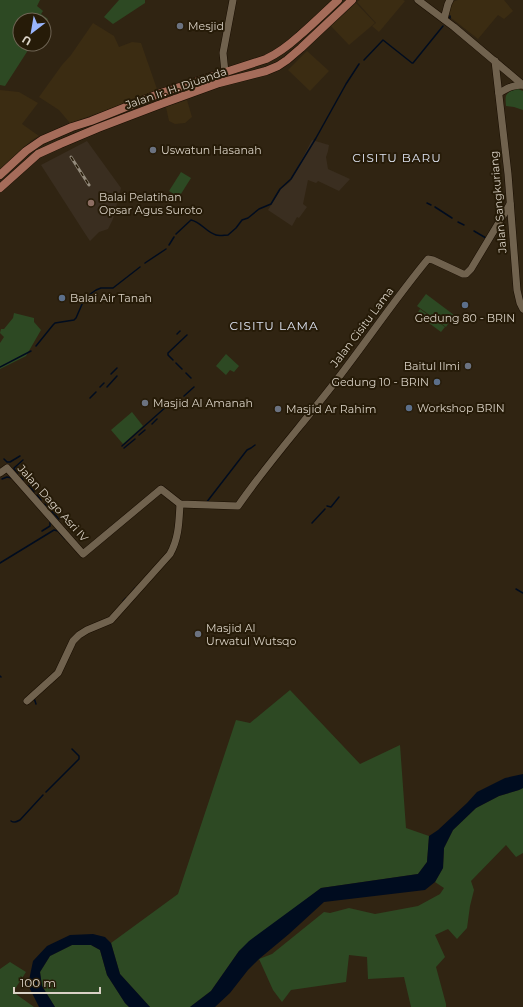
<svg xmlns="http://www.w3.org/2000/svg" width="523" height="1007" viewBox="0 0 523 1007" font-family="Montserrat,sans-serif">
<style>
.built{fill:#3b2c12}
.education{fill:#3a2e20}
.green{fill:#2d4923}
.water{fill:#000c1f}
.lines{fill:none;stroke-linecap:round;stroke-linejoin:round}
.stream{stroke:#000c1f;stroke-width:1.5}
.secondary-casing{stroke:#180d00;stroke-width:8}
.primary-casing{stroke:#180d00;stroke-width:9}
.secondary{stroke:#70624e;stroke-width:7}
.primary{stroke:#a56c5a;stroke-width:8}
.rail-casing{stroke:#948b7c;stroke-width:3}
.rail{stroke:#261b08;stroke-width:1.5;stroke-dasharray:4.5;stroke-linecap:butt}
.worship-dot{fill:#6b7280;stroke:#261b08;stroke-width:1.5}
.education-dot{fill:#8d6e63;stroke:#261b08;stroke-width:1.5}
.service-dot{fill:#5c6f8a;stroke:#261b08;stroke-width:1.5}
.labels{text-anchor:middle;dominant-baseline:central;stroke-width:4;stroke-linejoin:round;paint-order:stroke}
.poi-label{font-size:11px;fill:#d9d1c5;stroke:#261b08;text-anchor:start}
.street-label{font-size:11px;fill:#d9d1c5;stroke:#261b08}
.neighbourhood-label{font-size:12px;letter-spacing:1px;fill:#dee4f2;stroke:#261b08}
</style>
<rect width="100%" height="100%" fill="#302412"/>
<g class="built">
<path d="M360,0H403L405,1L379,32L372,26L376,23L357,2Z"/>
<path d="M458,0H504L513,11L504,19L498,15L478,39L450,17L449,13L450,6L452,2Z"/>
<path d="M356,3L375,23L349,45L331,26Z"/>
<path d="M93,23L114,36L119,47L132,42L141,43L158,92L70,123L59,110L39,97L62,65L71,55Z"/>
<path d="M307,51L329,71L310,91L288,70Z"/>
<path d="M0,90L19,92L38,103L22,124L39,136L32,140L0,169Z"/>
<path d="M187,100L192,117L185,123L175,124L169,121L166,107Z"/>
</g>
<g class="education">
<path d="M312,140L329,145L328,151L326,157L328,169L350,179L339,191L318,181L316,183L308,180L303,204L307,207L299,218L297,217L292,226L268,210L281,189L290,182Z"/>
<path d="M87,141L121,188L113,219L108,229L99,232L90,241L84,232L41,165Z"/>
</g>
<g class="green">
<path d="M0,0H40L37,6L43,11L41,14L48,19L44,25V20H20V44H32L5,86L0,85Z"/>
<path d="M119,0H145V3L113,24L104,17Z"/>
<path d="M516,88L523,91V110L514,107L506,106C505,94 505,94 516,88Z"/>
<path d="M181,172L191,178L179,197L169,191Z"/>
<path d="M426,294L454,315L446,327L417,306Z"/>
<path d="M420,309L445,327L441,332L417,314Z"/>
<path d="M14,313L34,318V322L41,330L26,356L0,369V343L4,337L0,333L1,329H4L13,318Z"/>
<path d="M226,354L239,366L234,372L230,370L226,375L216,366Z"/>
<path d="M132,412L143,426L123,444L111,430Z"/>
<path d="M290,690L360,764L400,745L406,828L429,836L427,862L418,874L321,888L239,951L211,991L190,1007H150L120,974L111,943L178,894L236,720L250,723Z"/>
<path d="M523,788V853L516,857L506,845L471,881L474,890L470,906L467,928L457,939L448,929L435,935L445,957L436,967L446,1004V1007H411L404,977L368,979L367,957L349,955L346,982L291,990L282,1002L273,990L259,959L272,954L324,912L330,913L349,908L375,914L418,906L440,894L444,888L435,882L443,868L444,848L453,830L476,808L499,796L519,790Z"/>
<path d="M72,945H91L100,950L107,975L125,1003L129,1007H55L42,986L40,972L50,956Z"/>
<path d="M10,962L26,972L13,992L34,1007H0V969Z"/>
</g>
<g class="water">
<path d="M523,774V788L519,790L499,796L476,808L453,830L444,848L443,868L435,882L425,890L324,902L289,934L259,959L248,970L230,993L215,1007H190L211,991L239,951L249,941L321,888L418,874L427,862L429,836L438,830L467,803L477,792L505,778Z"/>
<path d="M93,934L105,937L111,943L120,974L150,1007H129L125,1003L107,975L100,950L91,945H72L50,956L40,972L42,986L55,1007H39L28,985L33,961L47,946L70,935Z"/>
</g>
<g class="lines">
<g class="stream">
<path d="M450,18V16"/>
<path d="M364,60L383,40L412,63H413L443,26"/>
<path d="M427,203L431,205"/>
<path d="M435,207L452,218"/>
<path d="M458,222L464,225"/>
<path d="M474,231L486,238"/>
<path d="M176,234L191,220C201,222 206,232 216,235C219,236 225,235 228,235L236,228L242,220L248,218L259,209L271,204L280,189L291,179L316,138L346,84L359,64"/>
<path d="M169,245L174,237"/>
<path d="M145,263L166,249"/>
<path d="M177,334L180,331"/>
<path d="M36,346L53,325L55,323L74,320L76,318L83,302L86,297L96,290L101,288H113L140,267"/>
<path d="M173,360L168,355V353L187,335"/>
<path d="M176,363L182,369"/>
<path d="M0,367L31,351"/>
<path d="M186,373L191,378"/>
<path d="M111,374L117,368"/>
<path d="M100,387L104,383"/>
<path d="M107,387L117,376"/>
<path d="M184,396L194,387"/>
<path d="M90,398L96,392"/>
<path d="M152,424L157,419"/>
<path d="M139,435L145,430"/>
<path d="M122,446L167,406"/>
<path d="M124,448L135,439"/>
<path d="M4,459L7,462H10L20,456"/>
<path d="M18,473L14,469V468L23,460"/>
<path d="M21,477L23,480"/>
<path d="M2,479L7,477L12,478"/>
<path d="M29,485L34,492"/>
<path d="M37,495L41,500"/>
<path d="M206,503L247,450L251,448L255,445"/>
<path d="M45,504L59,519"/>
<path d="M327,506L331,507L339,497"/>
<path d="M312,523L325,509"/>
<path d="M42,531L50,526V522"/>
<path d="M0,563L54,530L58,531L65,539"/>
<path d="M516,589L523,593"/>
<path d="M131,593L135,588"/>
<path d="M123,601L126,598"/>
<path d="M0,676L1,677"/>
<path d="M34,698L36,704"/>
<path d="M46,792L79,759V756L72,749"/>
<path d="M11,821C14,823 16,822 20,820L43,795"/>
</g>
<g class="secondary-casing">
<g id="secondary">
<path d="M418,0L454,27L523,85"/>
<path d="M444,19L448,4L450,0"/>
<path d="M495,61L508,174L517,290L520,303L523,309"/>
<path d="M225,72L223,53L233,0"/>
<path d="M499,93C508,88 512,85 523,85"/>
<path d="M0,473L7,468L83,554L161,489L180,504L238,506C267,464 301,426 332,386C365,344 394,300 428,259L433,260L463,274H466L471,269L510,204"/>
<path d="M27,701L58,673L73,641L79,635L87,630L111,620L170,554C179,538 179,521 180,504"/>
</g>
</g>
<g class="primary-casing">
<g id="primary">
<path d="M0,175L26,151L42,140L72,127L91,121L161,93L266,59C279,53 289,45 299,36C313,24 325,12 338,0"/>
<path d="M0,188L38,154L60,144L98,128L161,104L219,83L266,71L278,66L287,60L301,48L352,0"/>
</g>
</g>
<use href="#secondary" class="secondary"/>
<use href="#primary" class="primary"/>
<g class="rail-casing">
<path id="rail" d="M71,157L89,185"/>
</g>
<use href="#rail" class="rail"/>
</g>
<g class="worship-dot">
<circle cx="180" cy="26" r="4"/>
<circle cx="153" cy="150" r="4"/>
<circle cx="468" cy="366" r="4"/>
<circle cx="145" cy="403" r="4"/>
<circle cx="278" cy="409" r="4"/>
<circle cx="198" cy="634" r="4"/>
</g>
<circle class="education-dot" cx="91" cy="203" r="4"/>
<g class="service-dot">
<circle cx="62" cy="298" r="4"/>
<circle cx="465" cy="305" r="4"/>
<circle cx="437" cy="382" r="4"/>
<circle cx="409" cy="408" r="4"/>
</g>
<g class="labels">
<g class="poi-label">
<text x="188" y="26">Mesjid</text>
<text x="161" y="150">Uswatun Hasanah</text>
<text x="99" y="197">Balai Pelatihan<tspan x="99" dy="13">Opsar Agus Suroto</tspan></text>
<text x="70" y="298">Balai Air Tanah</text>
<text x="465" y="318" text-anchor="middle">Gedung 80 - BRIN</text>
<text x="460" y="366" text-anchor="end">Baitul Ilmi</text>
<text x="429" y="382" text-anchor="end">Gedung 10 - BRIN</text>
<text x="153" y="403">Masjid Al Amanah</text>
<text x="417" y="408">Workshop BRIN</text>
<text x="286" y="409">Masjid Ar Rahim</text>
<text x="206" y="628">Masjid Al<tspan x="206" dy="13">Urwatul Wutsqo</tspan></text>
</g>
<g class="street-label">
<text transform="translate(176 88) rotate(-19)">Jalan Ir. H. Djuanda</text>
<text transform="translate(498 202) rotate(-95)">Jalan Sangkuriang</text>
<text transform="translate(362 327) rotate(-53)">Jalan Cisitu Lama</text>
<text transform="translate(53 503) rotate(48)">Jalan Dago Asri IV</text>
</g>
<g class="neighbourhood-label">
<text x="397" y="157">CISITU BARU</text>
<text x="274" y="325">CISITU LAMA</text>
</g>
</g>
<g transform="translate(32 32) rotate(211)"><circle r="19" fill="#261b08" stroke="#6e6454"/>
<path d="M0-3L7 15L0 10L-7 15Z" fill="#99b5fd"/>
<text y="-6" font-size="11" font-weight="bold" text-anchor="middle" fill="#d9d1c5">U</text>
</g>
<path d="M14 987v6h86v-6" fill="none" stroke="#d9d1c5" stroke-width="2"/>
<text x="20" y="987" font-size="12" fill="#d9d1c5" stroke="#261b08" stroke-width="3" paint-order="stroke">100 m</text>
</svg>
